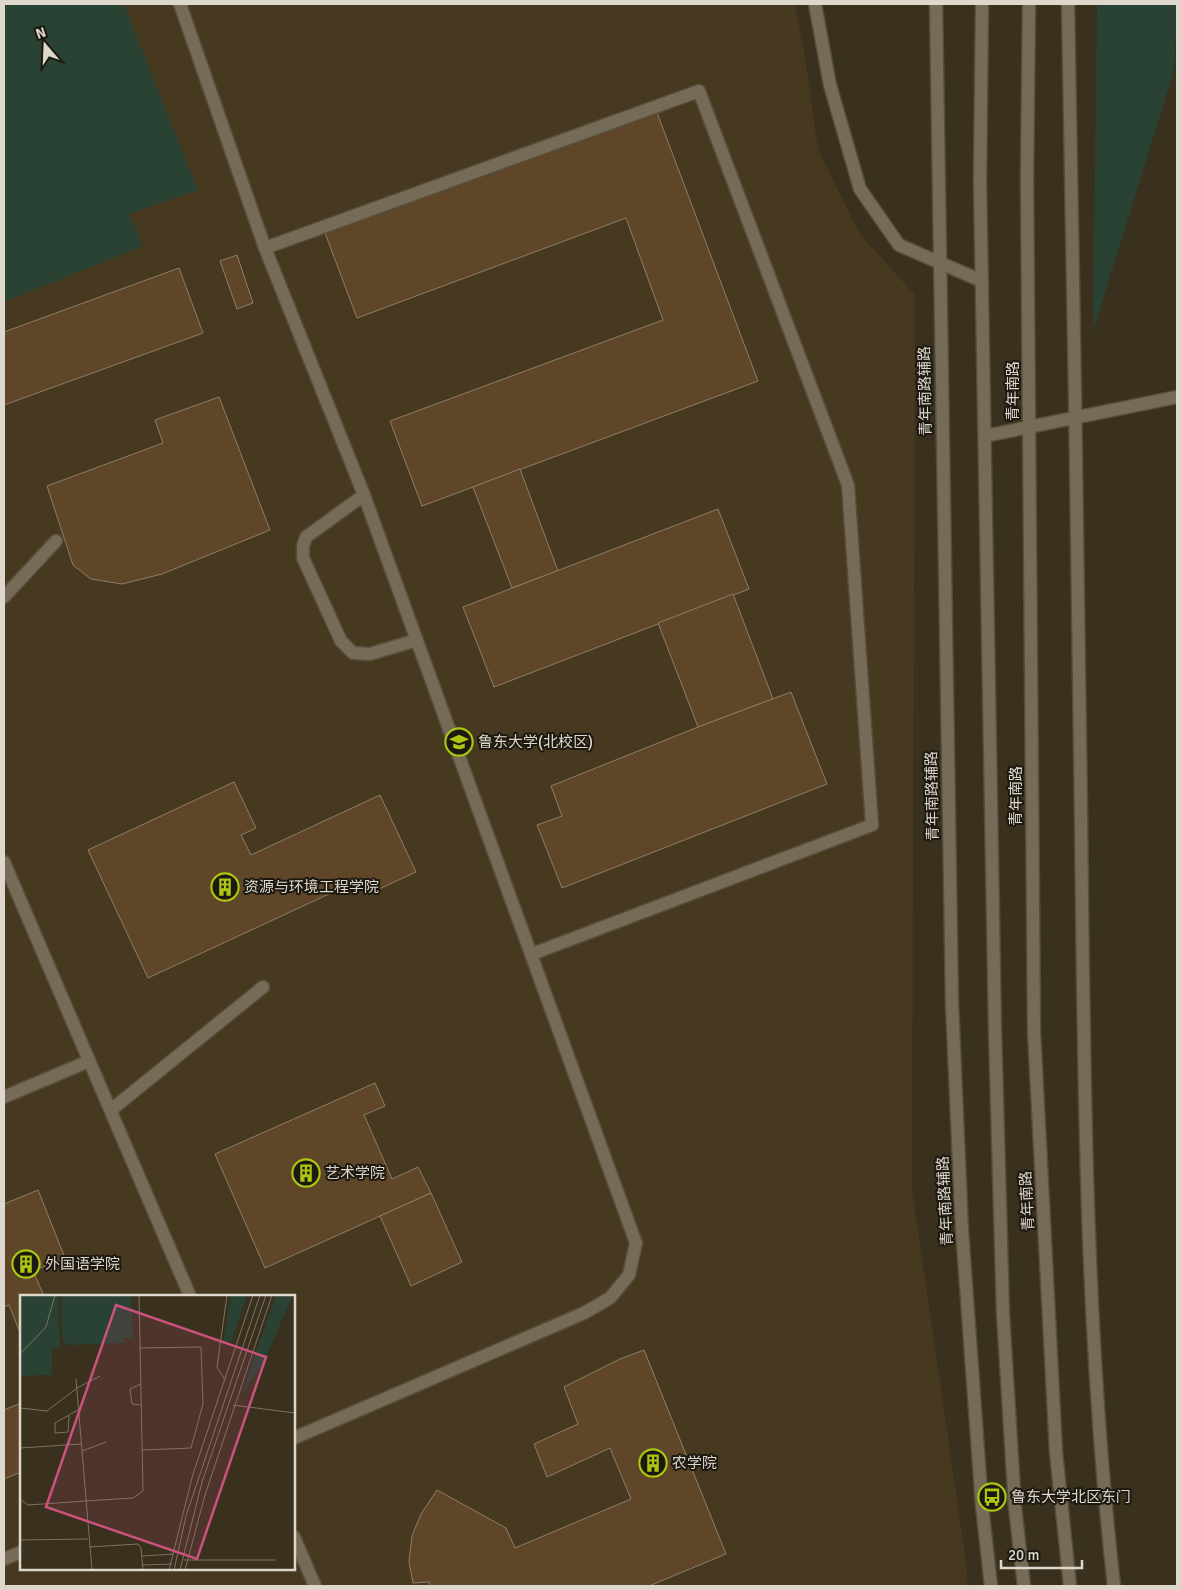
<svg xmlns="http://www.w3.org/2000/svg" width="1181" height="1590" viewBox="0 0 1181 1590" font-family="Signika,'Noto Sans SC',sans-serif">
<style>
.built{fill:#473920;fill-rule:evenodd}
.green{fill:#2a4233}
.building{fill:#5f4628;stroke:#8e7d6b}
.lines{fill:none;stroke-linecap:round;stroke-linejoin:round}
.service-casing{stroke:#564e3d;stroke-width:15}
.minor-casing{stroke:#564e3d;stroke-width:15}
.secondary-casing{stroke:#564e3d;stroke-width:15}
.service{stroke:#766b57;stroke-width:12}
.minor{stroke:#766b57;stroke-width:12}
.secondary{stroke:#766b57;stroke-width:12}
.labels{text-anchor:middle;dominant-baseline:central;stroke-width:4;stroke-linejoin:round;paint-order:stroke}
.street-label{font-size:15px;fill:#ded8cc;stroke:#1d1911}
.poi-label{font-size:15px;fill:#ded8cc;stroke:#1d1911;text-anchor:start}
.inset-road{fill:none;stroke:#7c7364;stroke-width:1}
.view{fill:#ca527d;fill-opacity:0.15;stroke:#ca527d;stroke-width:2.5}
.inset-edge{fill:none;stroke:#ded8cc;stroke-width:2.5}
</style>
<rect width="100%" height="100%" fill="#3a301e"/>
<path class="built" d="M4,4H794L803,43L818,149L859,233L915,295L912,1189L964,1548L968,1586H4ZM21,1296H294V1569H21Z"/>
<g class="green">
<path d="M4,4H124L198,190L129,214L143,246L4,302Z"/>
<path d="M1097,4H1177L1174,71L1093,331Z"/>
</g>
<g class="building">
<path d="M656,110L758,381L422,506L390,421L663,320L626,218L357,318L325,233Z"/>
<path d="M237,255L253,303L237,309L220,261Z"/>
<path d="M179,268L203,333L4,405V332Z"/>
<path d="M219,397L270,530L162,574L122,584L91,579L73,565L47,486L163,443L155,420Z"/>
<path d="M520,469L558,571L512,588L473,487Z"/>
<path d="M718,509L749,589L494,687L463,607Z"/>
<path d="M733,594L773,699L698,727L658,623Z"/>
<path d="M791,692L827,784L562,888L537,825L562,816L551,786L698,727Z"/>
<path d="M234,782L256,828L241,835L251,855L380,795L416,872L366,895L359,880L148,978L88,850Z"/>
<path d="M375,1083L385,1106L364,1115L392,1179L418,1167L431,1193L265,1268L215,1154Z"/>
<path d="M38,1190L65,1258L33,1271L44,1296H21V1335L9,1305L4,1307V1204Z"/>
<path d="M431,1193L462,1262L411,1286L380,1216Z"/>
<path d="M644,1350L726,1554L649,1586H431L429,1582L413,1583L409,1562L412,1536L421,1514L437,1490L506,1528L515,1548L631,1499L610,1448L547,1477L534,1444L578,1424L564,1387L620,1359Z"/>
<path d="M21,1403V1472L4,1479V1410Z"/>
</g>
<g class="lines">
<g class="service-casing">
<g id="service">
<path d="M180,4L265,248L364,495L636,1243L629,1275L610,1298L584,1313L294,1438"/>
<path d="M936,4L952,1004L962,1230L982,1506L991,1586"/>
<path d="M1068,4C1073,274 1078,545 1081,815C1084,1072 1085,1330 1114,1586"/>
<path d="M265,248L699,91L848,485L872,825L532,954"/>
<path d="M985,436L1177,397"/>
<path d="M364,495L306,537L303,546V558L341,641L353,653L370,654L417,640"/>
<path d="M4,597L56,541"/>
<path d="M4,862L190,1296"/>
<path d="M4,1097L89,1061"/>
<path d="M111,1110L263,987"/>
<path d="M294,1537L315,1586"/>
<path d="M4,1559L21,1552"/>
</g>
</g>
<g class="minor-casing">
<path id="minor" d="M815,4L830,85L860,189L899,245L982,281"/>
</g>
<g class="secondary-casing">
<g id="secondary">
<path d="M982,4L980,182L995,1031L1003,1314L1015,1507L1024,1586"/>
<path d="M1029,4L1027,179L1034,1031L1056,1452L1070,1586"/>
</g>
</g>
<use href="#service" class="service"/>
<use href="#minor" class="minor"/>
<use href="#secondary" class="secondary"/>
</g>
<defs>
<g id="university-ring" transform="scale(1.4375)"><circle r="9.5" fill="#1d1911" stroke="#acc611" stroke-width="1.5"/><path d="M0-5L7-2L0 1L-7-2ZM-4 1L0 2.5L4 1V4Q0 6-4 4Z" fill="#acc611"/></g>
<g id="building-ring" transform="scale(1.4375)"><circle r="9.5" fill="#1d1911" stroke="#acc611" stroke-width="1.5"/><path d="M-4-6H4V6H1V3H-1V6H-4ZM-2.5-4.3h1.7v1.8h-1.7ZM.8-4.3h1.7v1.8H.8ZM-2.5-1h1.7V.8h-1.7ZM.8-1h1.7V.8H.8Z" fill="#acc611"/></g>
<g id="bus-ring" transform="scale(1.4375)"><circle r="9.5" fill="#1d1911" stroke="#acc611" stroke-width="1.5"/><path d="M-5-6H5V4H4V6H2V4H-2V6H-4V4H-5ZM-3.5-4V0h7V-4ZM-3.5 1.2v1.5H-2V1.2ZM2 1.2v1.5H3.5V1.2Z" fill="#acc611"/></g>
</defs>
<g fill-rule="evenodd">
<use href="#university-ring" x="459" y="742"/>
<use href="#building-ring" x="225" y="887"/>
<use href="#building-ring" x="306" y="1173"/>
<use href="#building-ring" x="26" y="1264"/>
<use href="#building-ring" x="653" y="1463"/>
<use href="#bus-ring" x="992" y="1497"/>
</g>
<g class="labels">
<g class="street-label">
<text transform="translate(925 391) rotate(-91)">青年南路辅路</text>
<text transform="translate(1013 391) rotate(-90)">青年南路</text>
<text transform="translate(932 796) rotate(-91)">青年南路辅路</text>
<text transform="translate(1016 796) rotate(-90)">青年南路</text>
<text transform="translate(945 1201) rotate(-93)">青年南路辅路</text>
<text transform="translate(1027 1201) rotate(-93)">青年南路</text>
</g>
<g class="poi-label">
<text x="478" y="742">鲁东大学(北校区)</text>
<text x="244" y="887">资源与环境工程学院</text>
<text x="325" y="1173">艺术学院</text>
<text x="45" y="1264">外国语学院</text>
<text x="672" y="1463">农学院</text>
<text x="1011" y="1497">鲁东大学北区东门</text>
</g>
</g>
<g transform="translate(20 1295)">
<rect width="275" height="275" fill="#3a301e"/>
<path d="M0,0H38L40,52L32,53V80L0,81ZM41,0H111L113,43H103L104,48L47,50L42,44ZM211,0H227L211,47L203,46ZM256,0H273L242,71L221,100Z" fill="#2a4233"/>
<path class="inset-road" d="M119,53L181,52L183,109L171,153L122,155M0,59L26,32L35,0M56,84L72,275M205,85L197,72L207,0M121,89L110,94L112,109L121,110M213,110L275,118M0,113L27,116L57,93L80,81M49,121L48,137L35,138V128L58,115M0,153L61,149M62,156L86,147M0,204L8,210L65,206L113,203L123,196L119,0M0,245L68,244M69,252L118,249L121,253L123,275M122,261L154,259M164,265H256M122,270L152,269M149,275L173,179L233,0M154,275L166,221L240,0M160,275L182,187L246,0M165,275L185,200L252,0"/>
<path class="view" d="M96,10L246,62L177,264L26,212Z"/>
<rect width="275" height="275" class="inset-edge"/>
</g>
<rect width="1181" height="1590" fill="none" stroke="#ded8cc" stroke-width="10"/>
<g transform="translate(45 45) rotate(341)" stroke="#1d1911" stroke-width="4" paint-order="stroke">
<path d="M0-4L9 19L0 12L-9 19Z" fill="#ded8cc"/>
<text y="-8" font-size="14" font-weight="bold" text-anchor="middle" fill="#ded8cc">N</text>
</g>
<path d="M1001 1560v8h81v-8" fill="none" stroke="#ded8cc" stroke-width="2.5"/>
<text x="1008" y="1560" font-size="15" fill="#ded8cc" stroke="#1d1911" stroke-width="4" paint-order="stroke">20 m</text>
</svg>
